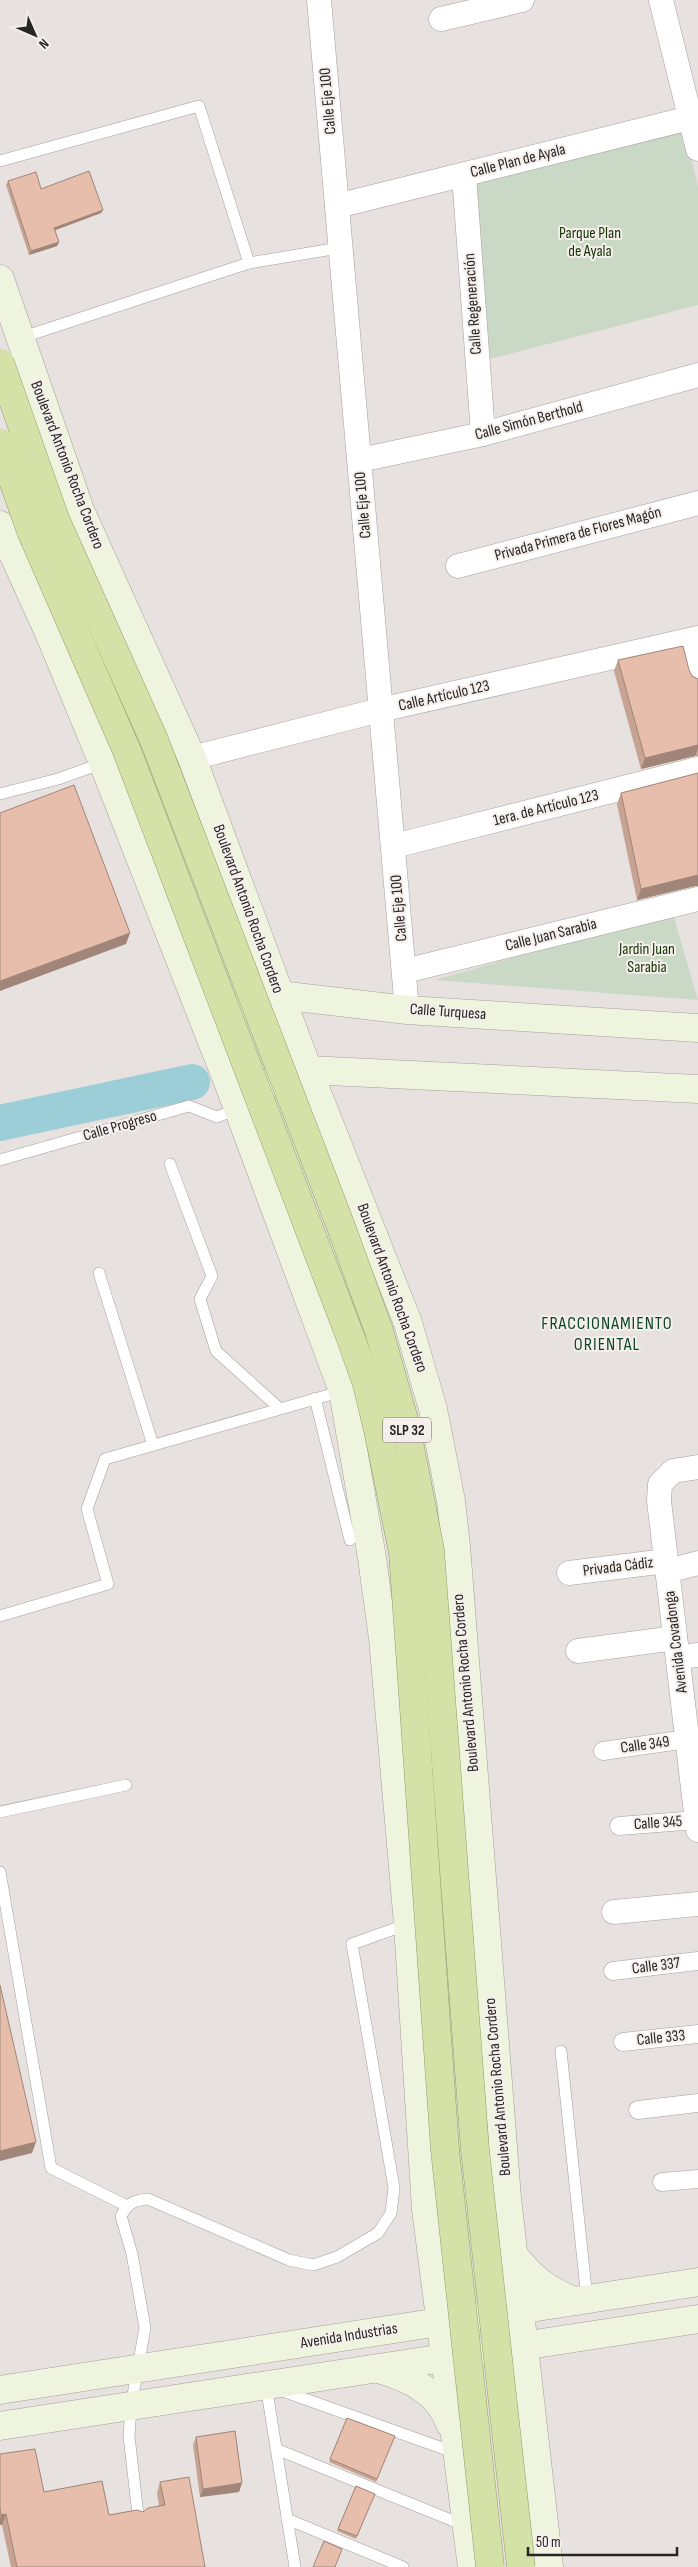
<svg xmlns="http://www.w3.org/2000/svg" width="698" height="2567" viewBox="0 0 698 2567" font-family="'Sofia Sans Condensed',sans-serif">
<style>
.green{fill:#cad9c5}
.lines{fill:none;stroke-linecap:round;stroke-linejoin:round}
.river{stroke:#9cced8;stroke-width:36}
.service-casing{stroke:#a59f9c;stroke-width:12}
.pedestrian-casing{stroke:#a59f9c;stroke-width:19}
.minor-casing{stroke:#a59f9c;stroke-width:25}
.secondary-casing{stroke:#a59f9c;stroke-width:29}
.service{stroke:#fff;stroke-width:11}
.pedestrian{stroke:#fff;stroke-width:18}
.minor{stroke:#fff;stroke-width:24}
.secondary{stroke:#eff4df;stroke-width:28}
.trunk-bridge-casing{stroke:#919c6c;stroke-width:29;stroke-linecap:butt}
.trunk-bridge{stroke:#d4e2a8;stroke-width:28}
.wall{fill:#c6a393}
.shaded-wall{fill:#a18578}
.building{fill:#e6beab;stroke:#a18578}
.labels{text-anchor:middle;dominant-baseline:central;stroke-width:4;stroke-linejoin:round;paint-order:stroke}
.shield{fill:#f5efec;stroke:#666261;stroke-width:1}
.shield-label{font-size:15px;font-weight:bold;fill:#282625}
.street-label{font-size:16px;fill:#282625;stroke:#f5efec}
.park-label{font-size:16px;fill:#123303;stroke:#f5efec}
.neighbourhood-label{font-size:18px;letter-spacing:1px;fill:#0d4727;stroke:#f5efec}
</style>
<rect width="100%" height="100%" fill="#e7e1df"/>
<g class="green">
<path d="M684,128L698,186V305L490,359L473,182Z"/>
<path d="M672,911L698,1000L435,980Z"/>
</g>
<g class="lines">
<path class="river" d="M0,1123L192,1082"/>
<g class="service-casing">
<g id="service">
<path d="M0,161L199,106L249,263L339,248"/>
<path d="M20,338L249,263"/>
<path d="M0,794L58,779L103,763"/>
<path d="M0,1160L189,1106L217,1117L237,1109"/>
<path d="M170,1164L212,1276L200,1299L216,1351L279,1408"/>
<path d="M99,1273L153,1445"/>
<path d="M315,1398L350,1540"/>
<path d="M0,1616L108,1584L87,1509L105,1459L343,1391"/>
<path d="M0,1812L126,1785"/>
<path d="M0,1872L51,2168L127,2206"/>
<path d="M561,2051L587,2299"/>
<path d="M276,2449L466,2526"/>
<path d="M138,2515L129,2436L131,2406L145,2328L132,2254L121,2216C128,2203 134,2200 148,2199L289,2260L313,2265L337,2257L378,2233L391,2213L394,2188L352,1944L408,1924"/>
<path d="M287,2519L403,2567"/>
<path d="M295,2567L266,2385L456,2453"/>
</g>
</g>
<g class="pedestrian-casing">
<g id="pedestrian">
<path d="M603,1751L687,1739"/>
<path d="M619,1826L697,1820"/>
<path d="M613,1971L698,1961"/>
<path d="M623,2042L698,2034"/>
<path d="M638,2110L698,2103"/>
<path d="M662,2182L698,2179"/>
</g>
</g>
<g class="minor-casing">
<g id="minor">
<path d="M319,0L407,1010"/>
<path d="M661,0L698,149"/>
<path d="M441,19L522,0"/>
<path d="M464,175L483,434"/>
<path d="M337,206L698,116"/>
<path d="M360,460L483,434L698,375"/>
<path d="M458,566L698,503"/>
<path d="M689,641L698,677"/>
<path d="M192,758L380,710L698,638"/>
<path d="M394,846L698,769"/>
<path d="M405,971L698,899"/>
<path d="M698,1467L673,1471L660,1484L659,1501L698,1830"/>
<path d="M667,1571L698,1563"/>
<path d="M569,1573L666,1561"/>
<path d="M578,1651L675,1638"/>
<path d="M678,1657L698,1655"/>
<path d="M614,1912L698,1904"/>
</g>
</g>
<g class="secondary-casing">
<g id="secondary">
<path d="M0,279L80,510L192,758L308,1070L408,1323L433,1409L451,1501L456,1546L507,2198L549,2567"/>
<path d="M0,525L50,635L103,763L233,1095L343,1391L372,1558L383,1638L408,1924L426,2209L472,2567"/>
<path d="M205,1021L279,995L407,1010L698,1028"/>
<path d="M233,1095L308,1070L698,1089"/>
<path d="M514,2255C531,2278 547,2290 574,2301"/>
<path d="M379,2369C410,2378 439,2392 450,2424"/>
<path d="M0,2390L698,2282"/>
<path d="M0,2426L698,2319"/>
</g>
</g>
<use href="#service" class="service"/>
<use href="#pedestrian" class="pedestrian"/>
<use href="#minor" class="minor"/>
<use href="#secondary" class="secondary"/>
<g class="trunk-bridge-casing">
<g id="trunk-bridge">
<path d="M0,363L55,519L154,740L340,1224L379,1331L406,1427L430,1550L475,2150L521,2567"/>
<path d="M0,443L31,531L127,751L350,1336L367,1384L378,1430L403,1552L445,2150L490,2567"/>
</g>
</g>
<use href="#trunk-bridge" class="trunk-bridge"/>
</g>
<g class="wall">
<path d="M8,181L41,189L101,213L55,230L59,242L57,246L29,255L6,185Z"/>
<path d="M618,660L689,670L692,676L698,679V756H695L641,769L614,671Z"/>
<path d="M698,773V886H695L637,900L617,804L621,793Z"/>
<path d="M347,2418L395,2436L376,2482L329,2462Z"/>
<path d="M196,2437L242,2483L239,2492L200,2497L193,2445Z"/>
<path d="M0,2454L44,2492L109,2515L143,2512L159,2506L157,2493L160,2482L205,2567H11L2,2525H0Z"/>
<path d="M356,2486L375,2494L356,2539L337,2531Z"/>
</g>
<g class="shaded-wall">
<path d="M103,210L101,213L53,231L54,228Z"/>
<path d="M59,242L57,246L29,255L31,251Z"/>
<path d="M698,745V748L695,756L641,769L645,758Z"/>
<path d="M698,875V886H695L637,900L641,889Z"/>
<path d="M130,933L126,944L0,991V981Z"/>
<path d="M36,2142L32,2153L0,2161V2151Z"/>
<path d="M242,2483L239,2492L200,2497L203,2489Z"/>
<path d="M6,2514L2,2525H0V2519L1,2515Z"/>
</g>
<g class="building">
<path d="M89,171L103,210L54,228L59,242L31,251L8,181L36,172L41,189Z"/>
<path d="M683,646L689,670L692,676L698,679V745L645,758L618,660Z"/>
<path d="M698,773V875L641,889L621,793Z"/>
<path d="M74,785L130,933L0,981V813Z"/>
<path d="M0,1985L36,2142L0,2151Z"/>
<path d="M347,2418L395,2436L377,2479L330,2459Z"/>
<path d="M235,2431L242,2483L203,2489L196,2437Z"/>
<path d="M35,2449L44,2492L102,2481L109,2515L137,2510L143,2512L148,2508L165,2505L160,2482L189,2477L205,2567H17L6,2514L1,2515L0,2508V2454Z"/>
<path d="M356,2486L375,2494L357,2536L338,2529Z"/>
<path d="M324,2541L342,2549L335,2567H313Z"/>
</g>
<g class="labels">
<rect class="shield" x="383" y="1417.5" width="48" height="25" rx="4"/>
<g class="shield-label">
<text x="407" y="1430">SLP 32</text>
</g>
<g class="street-label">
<text transform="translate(328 101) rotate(-95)">Calle Eje 100</text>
<text transform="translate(518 161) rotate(-14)">Calle Plan de Ayala</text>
<text transform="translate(473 304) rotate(-94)">Calle Regeneración</text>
<text transform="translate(529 421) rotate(-15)">Calle Simón Berthold</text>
<text transform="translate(67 465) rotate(69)">Boulevard Antonio Rocha Cordero</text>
<text transform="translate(363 505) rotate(-95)">Calle Eje 100</text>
<text transform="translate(578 534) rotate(-15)">Privada Primera de Flores Magón</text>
<text transform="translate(444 696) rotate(-13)">Calle Artículo 123</text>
<text transform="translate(546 808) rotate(-14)">1era. de Artículo 123</text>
<text transform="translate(399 908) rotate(-95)">Calle Eje 100</text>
<text transform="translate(248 909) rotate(70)">Boulevard Antonio Rocha Cordero</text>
<text transform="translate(551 935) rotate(-14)">Calle Juan Sarabia</text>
<text transform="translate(448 1012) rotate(4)">Calle Turquesa</text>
<text transform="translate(120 1126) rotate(-16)">Calle Progreso</text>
<text transform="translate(392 1288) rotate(70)">Boulevard Antonio Rocha Cordero</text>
<text transform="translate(618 1567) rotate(-7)">Privada Cádiz</text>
<text transform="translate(676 1642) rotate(-97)">Avenida Covadonga</text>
<text transform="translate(466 1683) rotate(-95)">Boulevard Antonio Rocha Cordero</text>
<text transform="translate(645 1745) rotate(-8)">Calle 349</text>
<text transform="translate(658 1823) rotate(-4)">Calle 345</text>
<text transform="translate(656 1966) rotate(-7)">Calle 337</text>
<text transform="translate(661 2038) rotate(-6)">Calle 333</text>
<text transform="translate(498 2087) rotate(-95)">Boulevard Antonio Rocha Cordero</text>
<text transform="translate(349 2336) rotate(-9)">Avenida Industrias</text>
</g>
<g class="park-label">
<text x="590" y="233">Parque Plan<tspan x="590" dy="18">de Ayala</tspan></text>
<text x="647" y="949">Jardin Juan<tspan x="647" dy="18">Sarabia</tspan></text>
</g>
<g class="neighbourhood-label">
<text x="607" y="1323">FRACCIONAMIENTO<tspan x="607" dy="21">ORIENTAL</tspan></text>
</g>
</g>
<g transform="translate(35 35) rotate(135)" stroke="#f5efec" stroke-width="4" paint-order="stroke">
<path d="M0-4L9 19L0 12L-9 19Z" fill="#282625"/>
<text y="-8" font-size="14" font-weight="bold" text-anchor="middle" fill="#282625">N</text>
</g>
<path d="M528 2547v8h149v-8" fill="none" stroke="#282625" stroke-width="2.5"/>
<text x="536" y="2547" font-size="15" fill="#282625" stroke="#f5efec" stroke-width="4" paint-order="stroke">50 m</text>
</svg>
